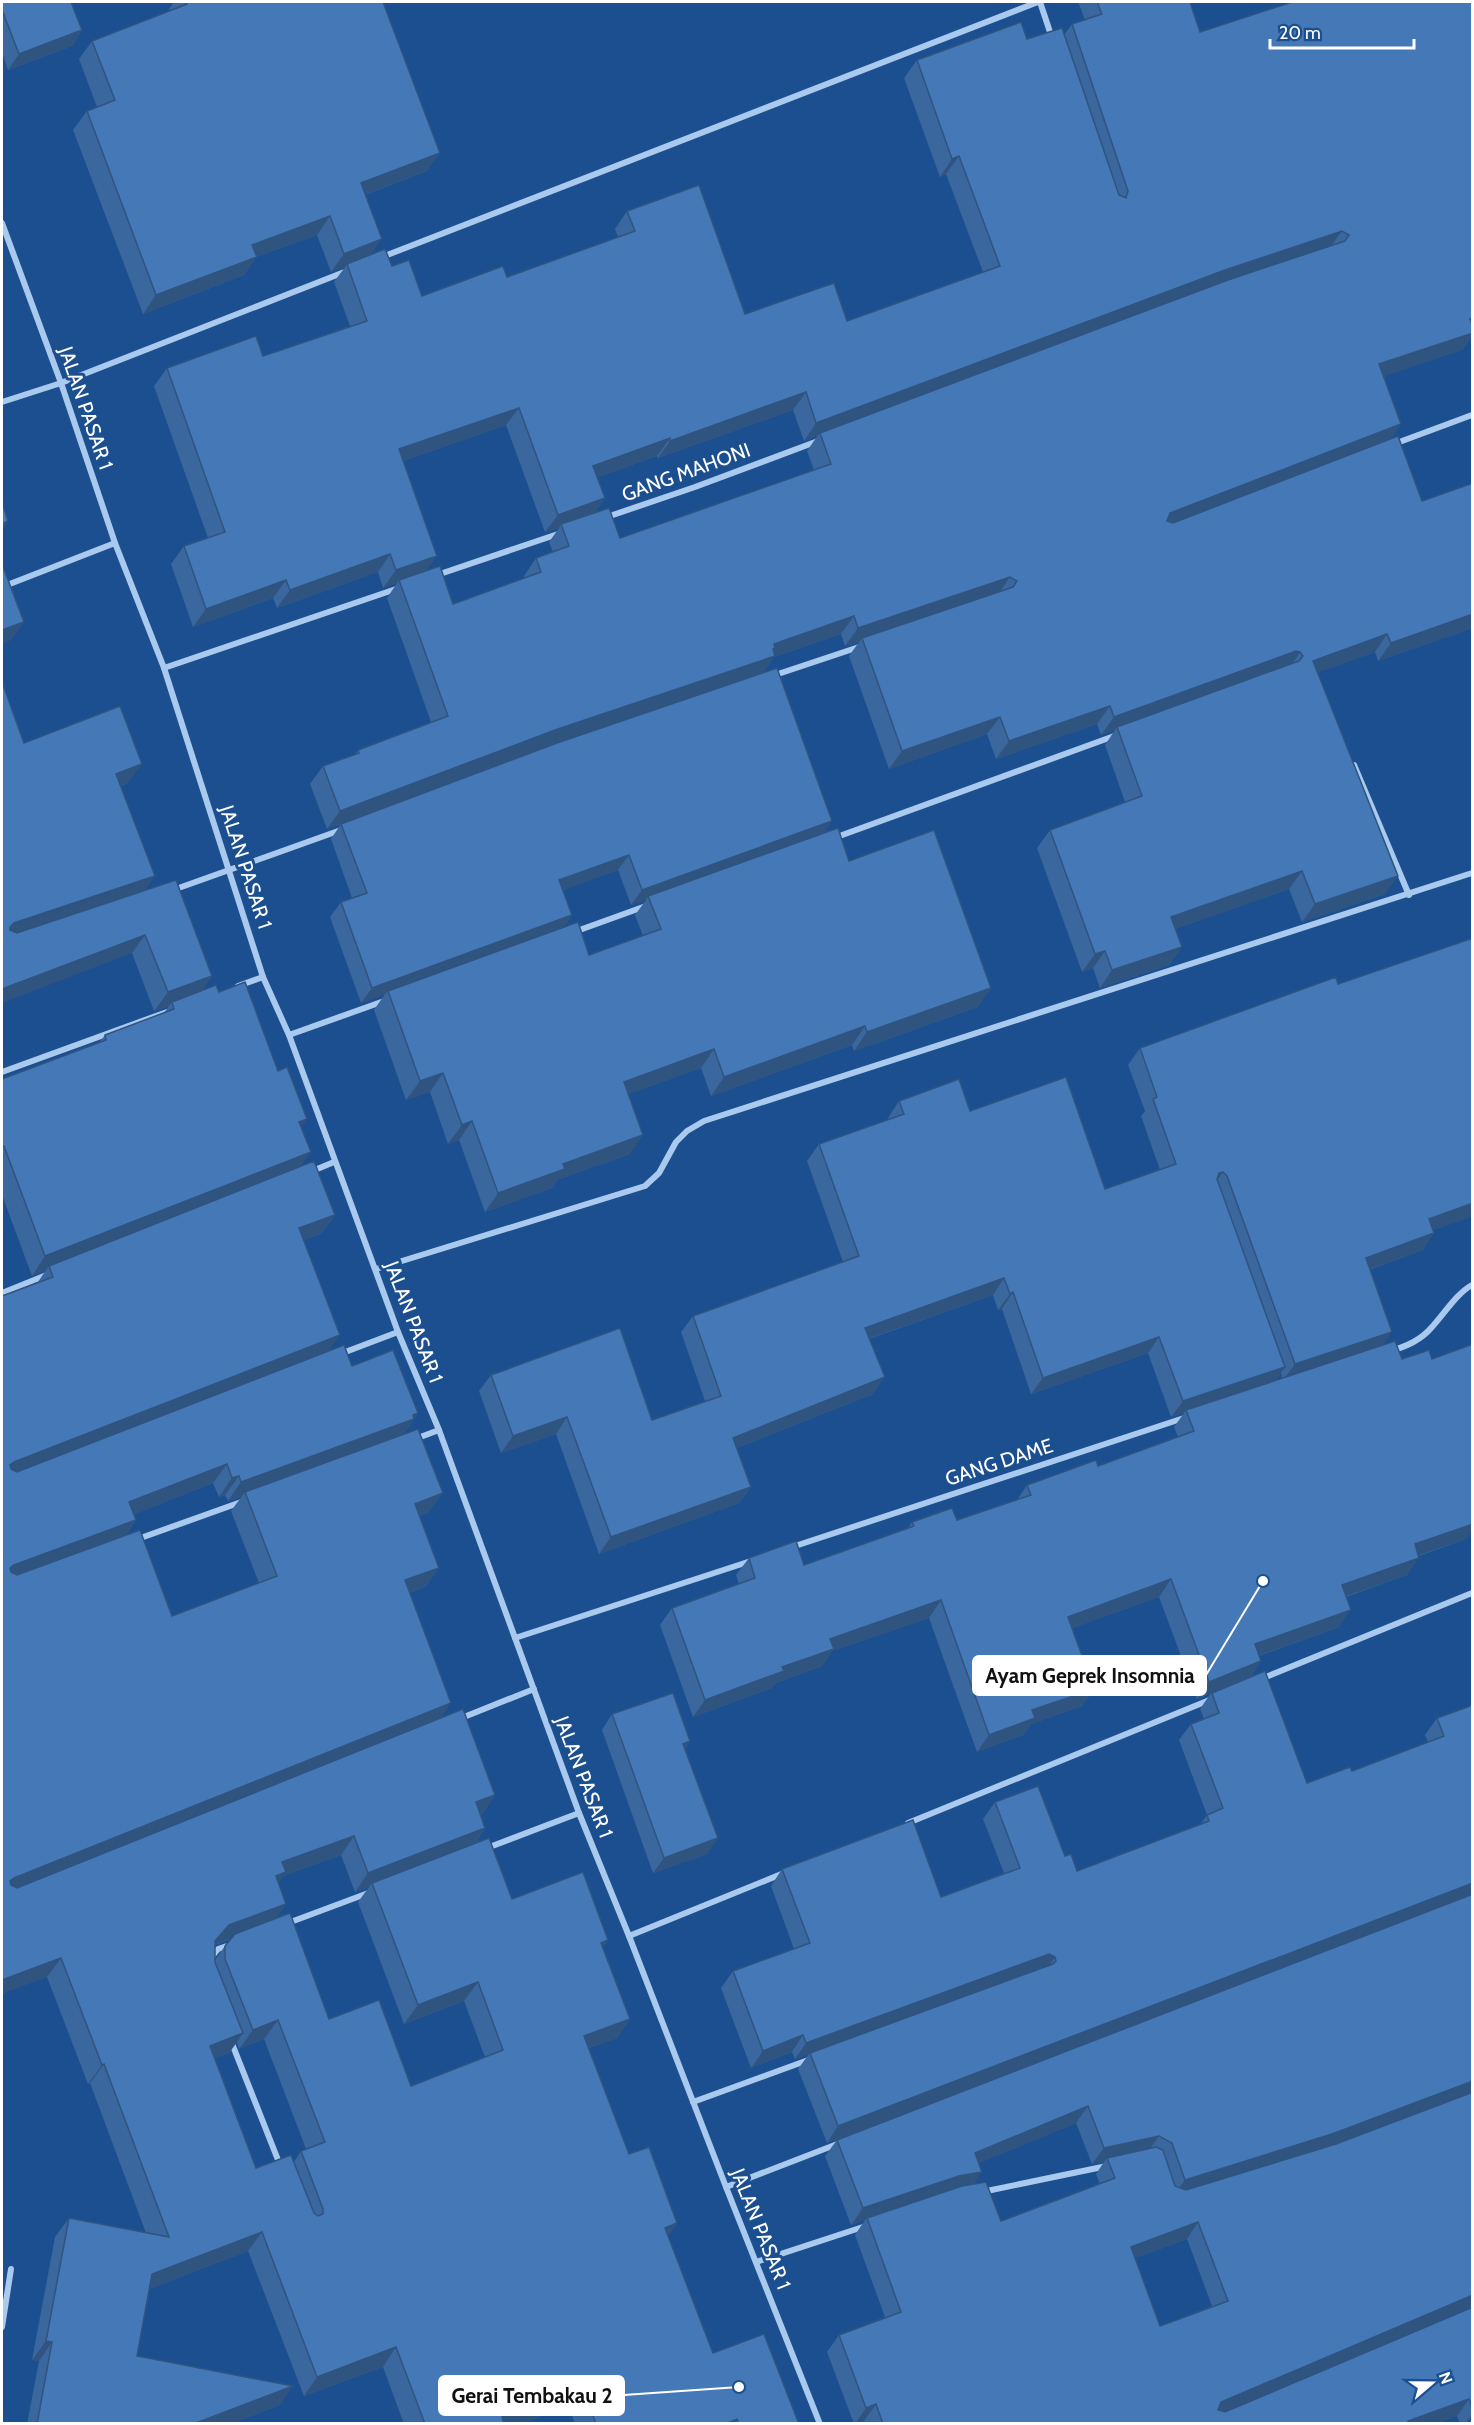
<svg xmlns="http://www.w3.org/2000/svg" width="1474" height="2425" viewBox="0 0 1474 2425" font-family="Cabin,sans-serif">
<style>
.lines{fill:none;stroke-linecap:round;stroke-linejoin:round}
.street{stroke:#a9c9ee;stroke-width:6}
.wall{fill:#3a679d;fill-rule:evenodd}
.shaded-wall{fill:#305480}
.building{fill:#4478b7;stroke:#305480;stroke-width:1.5;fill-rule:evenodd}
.labels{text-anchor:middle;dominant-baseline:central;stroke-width:6;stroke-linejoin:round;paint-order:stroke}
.street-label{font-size:20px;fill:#fff;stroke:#1b4f8f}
.leader{fill:none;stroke:#fff;stroke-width:2}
.callout-dot{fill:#fff;stroke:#1b4f8f;stroke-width:2}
.callout{fill:#fff;stroke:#fff;stroke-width:2}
.callout-label{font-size:21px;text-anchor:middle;font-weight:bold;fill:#111}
</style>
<rect width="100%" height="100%" fill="#1b4f8f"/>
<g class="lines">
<g class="street">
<path d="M1040,2L1052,38"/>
<path d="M2,223L61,383L115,543L164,668L263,977L289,1035L398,1332L439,1430L579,1813L629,1936L726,2187L820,2424"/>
<path d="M382,257L1038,2"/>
<path d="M2,402L61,383L347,271"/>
<path d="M1394,444L1472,415"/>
<path d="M604,518L695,487L818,441"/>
<path d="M437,575L561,533"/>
<path d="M2,587L115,543"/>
<path d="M164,668L399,588"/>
<path d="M772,676L862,646"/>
<path d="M1354,765L1409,895"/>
<path d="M834,838L1117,735"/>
<path d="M173,890L341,830"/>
<path d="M574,932L646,906"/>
<path d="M238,986L263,977"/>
<path d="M289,1035L387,1000"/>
<path d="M2,1072L167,1012"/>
<path d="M310,1172L334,1162"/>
<path d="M376,1269L645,1186L659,1173L676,1142L687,1131L704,1121L1472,873"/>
<path d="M2,1293L49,1274"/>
<path d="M1391,1351C1407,1346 1421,1340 1432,1327C1445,1313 1456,1294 1472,1285"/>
<path d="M340,1354L398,1332"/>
<path d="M415,1439L439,1430"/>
<path d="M135,1540L244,1501"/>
<path d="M789,1548L1187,1417"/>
<path d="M515,1638L751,1561"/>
<path d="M1261,1679L1472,1593"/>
<path d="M459,1719L534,1689"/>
<path d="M908,1823L1212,1699"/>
<path d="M487,1848L579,1813"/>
<path d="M288,1923L371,1892"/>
<path d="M629,1936L784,1873"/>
<path d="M210,1959L218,1949L230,1945"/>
<path d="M231,2041L280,2165"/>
<path d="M693,2102L811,2059"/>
<path d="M726,2187L840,2143"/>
<path d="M982,2192L1107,2166"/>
<path d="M756,2262L866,2226"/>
<path d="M2,2327L11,2269"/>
</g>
</g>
<g class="wall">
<path d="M2,2L82,30L72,46L8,70L2,52Z"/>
<path d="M174,2H383L427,171L365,195L371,255L392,266L422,296L507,277L618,237L615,229L627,211L745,314L847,321L983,272L946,174L940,177L904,78L917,60L1027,39L1064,35L1072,24L1085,20L1078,2H1190L1200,32L1473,2V335L1462,350L1384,376L1401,424L1390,439L1422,501L1473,628L1378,661L1375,652L1318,672L1385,894L1302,922L1289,889L1175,929L1182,947L1169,965L1100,988L1093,968L1082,972L1037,848L1050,830L1125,802L1105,745L1115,730L1101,735L1097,724L996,759L987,734L889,769L849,656L859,642L845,646L841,634L774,657L763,673L824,833L849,861L978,1007L854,1051L852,1045L711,1096L701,1068L628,1094L630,1154L557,1180L552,1188L485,1212L459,1140L448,1144L430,1092L406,1100L374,1010L385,994L361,1003L330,917L341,902L352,898L331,839L341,824L327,829L310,784L323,766L355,754L358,750L431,722L387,598L397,583L383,588L378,572L277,608L273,598L193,627L171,564L184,546L208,538L154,386L167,368L263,356L350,326L334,282L345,267L331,272L317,235L256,257L244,275L143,314L73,130L87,111L97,107L79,59L92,41L170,11L169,9ZM793,410L804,441L818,435L807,451L814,470L620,538L595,513L598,477L657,456L658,458ZM506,425L545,532L559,528L549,542L553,552L536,558L524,576L525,578L453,604L426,570L403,461ZM618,870L631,905L646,900L635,915L643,936L589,955L564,927L572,915L563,890Z"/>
<path d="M24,743L128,783L121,786L145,891L212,976L202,990L219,992L278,1071L301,1127L300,1167L335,1215L321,1234L304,1240L329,1350L418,1413L404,1434L429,1512L419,1516L439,1568L425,1587L410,1593L440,1718L495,1795L482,1814L480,1815L485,1828L475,1844L512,1899L608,1940L603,1947L630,2019L617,2038L589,2048L629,2154L677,2223L668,2236L713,2353L799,2424H575L568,2405L521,2424H404L383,2367L304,2396L248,2251L149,2289L137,2356L280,2405L231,2424H27L39,2361L32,2360L55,2237L69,2218L146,2233L90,2083L88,2084L47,1977L38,1282L46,1270L32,1276L2,1195V1079L100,1042L105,1035L164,1013L169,1006L154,1011L132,953ZM213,1483L219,1497L225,1495L228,1501L242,1496L231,1511L259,1583L172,1616L126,1535L136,1520L134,1514ZM341,1855L355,1892L369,1887L358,1902L404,2024L464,2001L485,2057L411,2086L329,2019L276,1919L278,1883L283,1876ZM231,1939L225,1946L215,1960V1945ZM264,2039L306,2149L301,2151L294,2162L256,2168L215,2058L229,2053L237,2042L239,2049Z"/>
<path d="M1473,938V1216L1433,1230L1423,1250L1369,1270L1382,1346L1402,1359H1432L1473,1344V1533H1470L1466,1539L1419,1556L1407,1575L1346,1597L1339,1627L1259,1656L1261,1661L1250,1677L1307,1783L1352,1771L1428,1742L1425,1735L1437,1718L1473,1705V2424H1460L1457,2416L1435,2424H865L864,2421L854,2424L827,2352L839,2335L885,2317L855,2235L865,2220L851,2225L825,2156L837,2140L1116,2032L827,2143L798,2069L809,2054L795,2059L792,2052L751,2068L721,1988L733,1971L794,1949L771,1886L782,1869L941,1897L1004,1873L983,1819L995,1802L1065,1856L1077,1871L1200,1825L1207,1815L1179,1740L1191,1724L1204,1719L1200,1709L1211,1693L1197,1699L1159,1597L1072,1628L1094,1689L1082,1706L1031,1724L1023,1735L977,1752L929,1618L832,1651L822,1666L776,1683L772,1688L693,1717L660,1625L672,1608L739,1584L736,1575L749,1558L804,1565L908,1528L912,1522L957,1520L1017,1500L1027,1485L1098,1466L1178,1437L1174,1427L1184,1413L1171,1417L1148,1353L1031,1394L1002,1309L998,1310L993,1295L869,1339L873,1394L737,1448L751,1487L739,1503L599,1554L556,1434L501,1453L479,1391L491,1375L652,1420L705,1401L681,1332L693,1316L843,1262L807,1161L819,1144L888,1120V1118L899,1101L970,1111L1105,1189L1160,1170L1141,1116L1145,1111L1128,1065L1140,1048L1338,984ZM1281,1373L1282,1378L1275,1381ZM1076,2123L1092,2164L1104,2162L1096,2174L1100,2184L1001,2221L974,2184L979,2163ZM1187,2239L1212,2306L1160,2326L1135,2258Z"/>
<path d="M612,1714L690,1741L685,1749L707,1854L653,1873L602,1730Z"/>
</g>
<g class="shaded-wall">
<path d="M82,30L72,46L8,70L19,54Z"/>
<path d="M440,153L427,171L348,201L361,183Z"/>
<path d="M959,156L946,174L940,177L952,159Z"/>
<path d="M330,216L317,235L256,257L244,275L143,314L156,295L252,245Z"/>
<path d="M1342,231L1329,249L820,433L818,435L804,441L816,423L1225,270Z"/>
<path d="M382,239L369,257L347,264L345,267L331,272L344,254Z"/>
<path d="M1473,333V335L1462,350L1367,382L1379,364Z"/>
<path d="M806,392L793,410L658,458L670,441Z"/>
<path d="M519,408L506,425L386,467L399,449Z"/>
<path d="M1401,424L1389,442L1157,531L1170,513Z"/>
<path d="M670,438L657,456L581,483L593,466Z"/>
<path d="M605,498L593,516L561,524L559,528L545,532L558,515Z"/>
<path d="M8,521L2,531V524Z"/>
<path d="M390,554L378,572L277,608L290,590Z"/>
<path d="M437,556L424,574L399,580L397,583L383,588L396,570Z"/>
<path d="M1010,577L998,595L862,638L859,642L845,646L858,628Z"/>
<path d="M286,580L273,598L193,627L206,609Z"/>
<path d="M1473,614V628L1378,661L1391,643Z"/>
<path d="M854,616L841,634L774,657L763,674L542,748L327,829L340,811L774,644Z"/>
<path d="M24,622L11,640L2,644V630Z"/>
<path d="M1387,634L1375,652L1301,679L1313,661Z"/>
<path d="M1296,651L1300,652L1288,670L1117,727L1115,730L1101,735L1114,717Z"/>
<path d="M1110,706L1097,724L996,759L1009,741Z"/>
<path d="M1000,717L987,734L889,769L902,751Z"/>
<path d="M142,764L128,783L103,792L116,774Z"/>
<path d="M832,821L821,837L648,896L646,900L631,905L642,890Z"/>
<path d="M629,855L618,870L549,896L559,880Z"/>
<path d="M1302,871L1289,889L1159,935L1171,917Z"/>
<path d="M155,876L142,895L2,942L10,927L14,923Z"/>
<path d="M1398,876L1385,894L1302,922L1315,904Z"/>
<path d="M572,915L561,931L388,991L385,994L361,1003L372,988Z"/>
<path d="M145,935L132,953L2,1003V989Z"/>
<path d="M1182,947L1169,965L1100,988L1112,970Z"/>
<path d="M1105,951L1093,968L1082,972L1095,954Z"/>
<path d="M212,976L199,995L172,1002L169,1006L154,1011L168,992Z"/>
<path d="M991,988L978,1007L854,1051L867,1032Z"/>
<path d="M865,1026L852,1045L711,1096L724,1077Z"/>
<path d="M714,1049L701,1068L610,1101L624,1082Z"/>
<path d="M443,1073L430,1092L406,1100L420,1081Z"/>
<path d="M307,1119L293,1138L299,1122Z"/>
<path d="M472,1121L459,1140L448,1144L462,1125Z"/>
<path d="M643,1135L630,1154L557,1180L552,1188L485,1212L498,1193L563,1164Z"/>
<path d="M311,1152L297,1171L49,1266L46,1270L32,1276L45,1256Z"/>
<path d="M1223,1172L1211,1189L1219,1173Z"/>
<path d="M1473,1203V1216L1418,1236L1429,1219Z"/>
<path d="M335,1215L321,1234L286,1247L299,1228Z"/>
<path d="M1434,1233L1423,1250L1354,1275L1366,1258Z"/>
<path d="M1004,1278L993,1295L853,1344L865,1328Z"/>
<path d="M1013,1292L1002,1309L998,1310L1010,1294Z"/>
<path d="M1392,1332L1380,1349L1283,1380L1295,1364Z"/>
<path d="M340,1335L326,1354L2,1478L14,1462Z"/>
<path d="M1159,1337L1148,1353L1031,1394L1043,1378Z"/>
<path d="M1285,1367L1273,1384L1186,1410L1184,1413L1171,1417L1183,1401Z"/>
<path d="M885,1377L873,1394L722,1454L733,1438Z"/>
<path d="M418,1413L401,1438L245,1492L242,1496L228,1501L241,1482Z"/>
<path d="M567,1417L556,1434L501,1453L513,1436Z"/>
<path d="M227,1464L213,1483L116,1521L129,1502Z"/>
<path d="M239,1476L225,1495L219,1497L232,1478Z"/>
<path d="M751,1487L739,1503L599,1554L611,1537Z"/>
<path d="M443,1493L429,1512L401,1523L415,1504Z"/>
<path d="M136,1520L123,1539L2,1584L10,1568L14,1565Z"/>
<path d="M1473,1524V1533H1470L1466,1539L1402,1561L1415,1544Z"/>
<path d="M1419,1558L1407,1575L1329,1602L1342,1585Z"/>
<path d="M439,1568L425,1587L392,1600L405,1580Z"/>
<path d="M1171,1579L1159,1597L1056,1634L1068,1617Z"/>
<path d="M941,1600L929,1618L832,1651L822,1666L776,1683L772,1688L693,1717L705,1700L782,1667L830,1639Z"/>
<path d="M1351,1610L1339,1627L1243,1661L1255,1644Z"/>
<path d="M1261,1661L1249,1678L1197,1699L1209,1682Z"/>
<path d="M1094,1689L1082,1706L1031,1724L1023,1735L977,1752L989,1735L1032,1710Z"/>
<path d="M451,1703L438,1722L2,1894L14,1878Z"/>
<path d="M690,1741L679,1757L683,1744Z"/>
<path d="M495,1795L482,1814L462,1822L476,1802Z"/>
<path d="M485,1828L472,1848L372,1883L369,1887L355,1892L368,1873Z"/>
<path d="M354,1836L341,1855L283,1876L272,1891L262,1895L282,1862Z"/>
<path d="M718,1838L707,1854L653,1873L664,1858Z"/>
<path d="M1473,1883V1897L1470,1896L827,2143L838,2126Z"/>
<path d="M286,1904L273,1923L216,1944L202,1960L215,1941L229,1925Z"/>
<path d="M608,1940L595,1959L601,1943Z"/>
<path d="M1049,1954L1055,1957L1044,1974L810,2053L809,2054L795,2059L806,2043Z"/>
<path d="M61,1958L47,1977L2,1994V1980Z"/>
<path d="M478,1982L464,2001L404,2024L418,2005Z"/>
<path d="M630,2019L617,2038L571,2055L584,2036Z"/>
<path d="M278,2020L264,2039L239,2049L253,2030Z"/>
<path d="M243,2033L229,2053L197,2065L210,2046Z"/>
<path d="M803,2035L792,2052L751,2068L763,2051Z"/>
<path d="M104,2064L90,2083L88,2084L102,2065Z"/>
<path d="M1473,2081V2095L1320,2151L1173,2196L1185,2180Z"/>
<path d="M1088,2106L1076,2123L963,2170L975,2153Z"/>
<path d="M1159,2136L1147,2153L1107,2158L1104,2162L1092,2164L1104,2148Z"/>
<path d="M982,2172L970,2189L867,2218L865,2220L851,2225L863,2208L959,2176Z"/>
<path d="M1198,2222L1187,2239L1119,2264L1131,2247Z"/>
<path d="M677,2223L664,2242L665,2228Z"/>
<path d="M262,2232L248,2251L139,2293L152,2274Z"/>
<path d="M1473,2295V2305L1471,2308L1209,2419L1221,2402Z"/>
<path d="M46,2341L52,2342L39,2361L32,2360Z"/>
<path d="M396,2347L383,2367L304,2396L317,2377Z"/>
<path d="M293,2386L280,2405L231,2424H196Z"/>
<path d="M582,2386L568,2405L521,2424H497L502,2417Z"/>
<path d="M1469,2399L1457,2416L1435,2424H1406L1408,2421Z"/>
<path d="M876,2404L864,2421L855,2424L866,2408Z"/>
<path d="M1473,2413V2424H1465Z"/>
<path d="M737,2419L734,2424H726Z"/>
</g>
<g class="building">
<path d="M2,2H71L82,30L19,54L2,10Z"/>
<path d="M186,2H383L440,153L361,183L382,239L344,254L330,216L252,245L257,257L156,295L87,111L115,100L92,41L187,4Z"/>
<path d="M1097,2H1190L1200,32L1292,2H1473V318L1470,319L1473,326V333L1379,364L1401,424L1170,513L1167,521L1173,523L1398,436L1422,501L1473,483V614L1391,643L1387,634L1313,661L1398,876L1315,904L1302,871L1171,917L1182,947L1112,970L1105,951L1095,954L1050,830L1142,796L1117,727L1299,661L1303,656L1300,652L1296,651L1114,717L1110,706L1009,741L1000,717L902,751L862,638L1013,587L1017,581L1010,577L858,628L854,616L774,644L775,648L773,649L775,656L555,730L340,811L323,766L359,753L358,750L448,716L399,580L440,566L453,604L541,572L536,558L569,546L561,524L609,508L620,538L831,464L820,433L1228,280L1345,241L1349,235L1342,231L1225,270L816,423L806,392L670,441V438L593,466L605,498L558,515L519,408L399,449L437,556L396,570L390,554L290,590L286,580L206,609L184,546L225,532L167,368L256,336L263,356L367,321L347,264L385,249L392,266L409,260L422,296L503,266L507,277L635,231L627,211L699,185L745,314L834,283L847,321L1000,266L959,156L952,159L917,60L1021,22L1027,39L1062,28L1119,195L1126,198L1128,191L1072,24L1102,14Z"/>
<path d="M2,503L8,521L2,524Z"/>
<path d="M2,564L24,622L2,630Z"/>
<path d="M777,668L832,821L642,890L629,855L559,880L572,915L372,988L341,902L367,893L341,824L557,743Z"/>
<path d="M2,682L24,743L120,706L142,764L116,774L155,876L14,923L10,927V930L17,933L176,880L212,976L168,992L145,935L2,989Z"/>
<path d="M838,828L849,861L934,830L991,988L867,1032L865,1026L724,1077L714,1049L624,1082L643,1135L563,1164L565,1169L498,1193L472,1121L462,1125L443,1073L420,1081L388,991L578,922L589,955L661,929L648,896Z"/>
<path d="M1473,938V1203L1429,1219L1434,1233L1366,1258L1392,1332L1295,1364L1227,1176L1223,1172L1219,1173L1217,1179L1285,1367L1183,1401L1159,1337L1043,1378L1013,1292L1010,1294L1004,1278L865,1328L885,1377L733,1438L751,1487L611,1537L567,1417L513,1436L491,1375L620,1328L652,1420L721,1396L693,1316L859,1256L819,1144L904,1114L899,1101L959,1079L970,1111L1066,1077L1105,1189L1176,1164L1153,1099L1157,1097L1140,1048L1336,977L1338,984Z"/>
<path d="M245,982L278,1071L287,1067L307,1119L299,1122L311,1152L45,1256L4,1146L2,1147V1079L106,1040L105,1035L174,1009L172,1002L216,985L219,992Z"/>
<path d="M314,1161L335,1215L299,1228L340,1335L14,1462L10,1465L11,1469L17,1472L344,1345L352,1366L393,1350L418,1413L413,1415L414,1419L241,1482L239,1476L232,1478L227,1464L129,1502L136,1520L14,1565L10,1568L11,1572L17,1575L140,1530L172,1616L277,1576L245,1492L418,1429L443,1493L415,1504L439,1568L405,1580L451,1703L14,1878L10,1881L11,1885L17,1888L463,1709L495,1795L476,1802L485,1828L368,1873L354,1836L282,1862L286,1872L276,1876L286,1904L229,1925L215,1941V1962L243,2033L210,2046L256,2168L291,2155L314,2213L318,2216L323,2214V2209L301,2151L325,2142L278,2020L253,2030L225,1959V1946L235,1934L290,1913L329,2019L379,2000L411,2086L503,2050L478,1982L418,2005L372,1883L489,1838L512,1899L583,1872L608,1940L601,1943L630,2019L584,2036L629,2154L649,2147L677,2223L665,2228L713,2353L764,2334L799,2424H739L737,2419L726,2424H596L582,2386L502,2417L504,2424H425L396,2347L317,2377L262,2232L152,2274L137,2356L293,2386L196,2423L201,2424H37L52,2342L46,2341L69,2218L169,2237L104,2064L102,2065L61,1958L2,1980V1296L53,1277L49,1266Z"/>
<path d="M1395,1341L1402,1359L1429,1350L1432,1359L1473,1344V1524L1415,1544L1419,1558L1342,1585L1351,1610L1255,1644L1261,1661L1209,1682L1171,1579L1068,1617L1094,1689L1032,1710L1035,1718L989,1735L941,1600L830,1639L834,1649L782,1667L784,1671L705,1700L672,1608L755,1578L749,1558L796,1541L804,1565L914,1526L912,1522L952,1508L957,1520L1031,1495L1027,1485L1096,1460L1098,1466L1194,1431L1186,1410Z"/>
<path d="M1265,1671L1307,1783L1350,1767L1352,1771L1444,1736L1437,1718L1473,1705V1883L838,2126L810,2053L1053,1964L1056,1961L1055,1957L1049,1954L806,2043L803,2035L763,2051L733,1971L810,1943L782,1869L913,1820L941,1897L1020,1868L995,1802L1038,1786L1065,1856L1071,1854L1077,1871L1209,1821L1207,1815L1223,1808L1191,1724L1219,1713L1212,1693Z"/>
<path d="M673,1693L690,1741L683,1744L718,1838L664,1858L612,1714Z"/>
<path d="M1473,1894V2081L1332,2134L1185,2180L1172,2143L1159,2136L1104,2148L1088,2106L975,2153L982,2172L959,2176L863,2208L837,2140Z"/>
<path d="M1473,2092V2295L1221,2402L1218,2410L1225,2412L1473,2307V2409L1469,2399L1408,2421V2424H883L876,2404L866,2408L839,2335L901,2312L867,2218L962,2186L986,2182L1001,2221L1115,2178L1107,2158L1156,2147L1163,2150L1175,2186L1186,2190L1336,2144ZM1198,2222L1228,2301L1160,2326L1131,2247Z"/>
</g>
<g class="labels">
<g class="street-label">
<text transform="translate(86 408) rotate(71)">JALAN PASAR 1</text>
<text transform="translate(686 472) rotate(-20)">GANG MAHONI</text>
<text transform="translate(246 867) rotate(72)">JALAN PASAR 1</text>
<text transform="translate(414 1322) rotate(69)">JALAN PASAR 1</text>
<text transform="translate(999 1462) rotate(-18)">GANG DAME</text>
<text transform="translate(584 1777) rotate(69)">JALAN PASAR 1</text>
<text transform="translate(761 2229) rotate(68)">JALAN PASAR 1</text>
</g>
</g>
<path class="leader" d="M1263 1581L1206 1675M739 2387L624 2395"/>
<g class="callout-dot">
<circle cx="1263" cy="1581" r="6"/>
<circle cx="739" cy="2387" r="6"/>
</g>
<g class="callout">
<rect x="973" y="1656" width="233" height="39" rx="6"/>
<rect x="439" y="2376" width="185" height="39" rx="6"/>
</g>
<g class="callout-label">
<text x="1090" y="1683">Ayam Geprek Insomnia</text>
<text x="532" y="2403">Gerai Tembakau 2</text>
</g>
<rect width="1474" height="2425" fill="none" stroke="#ffffff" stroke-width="6"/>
<g transform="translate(1432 2383) rotate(70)" stroke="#1b4f8f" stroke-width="4.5" paint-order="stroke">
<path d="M0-4.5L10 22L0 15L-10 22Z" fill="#ffffff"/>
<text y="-9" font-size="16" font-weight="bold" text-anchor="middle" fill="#ffffff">N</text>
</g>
<path d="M1270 39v9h144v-9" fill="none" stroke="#ffffff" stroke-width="3"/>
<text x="1279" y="39" font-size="18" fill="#ffffff" stroke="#1b4f8f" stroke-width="4.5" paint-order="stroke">20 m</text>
</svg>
